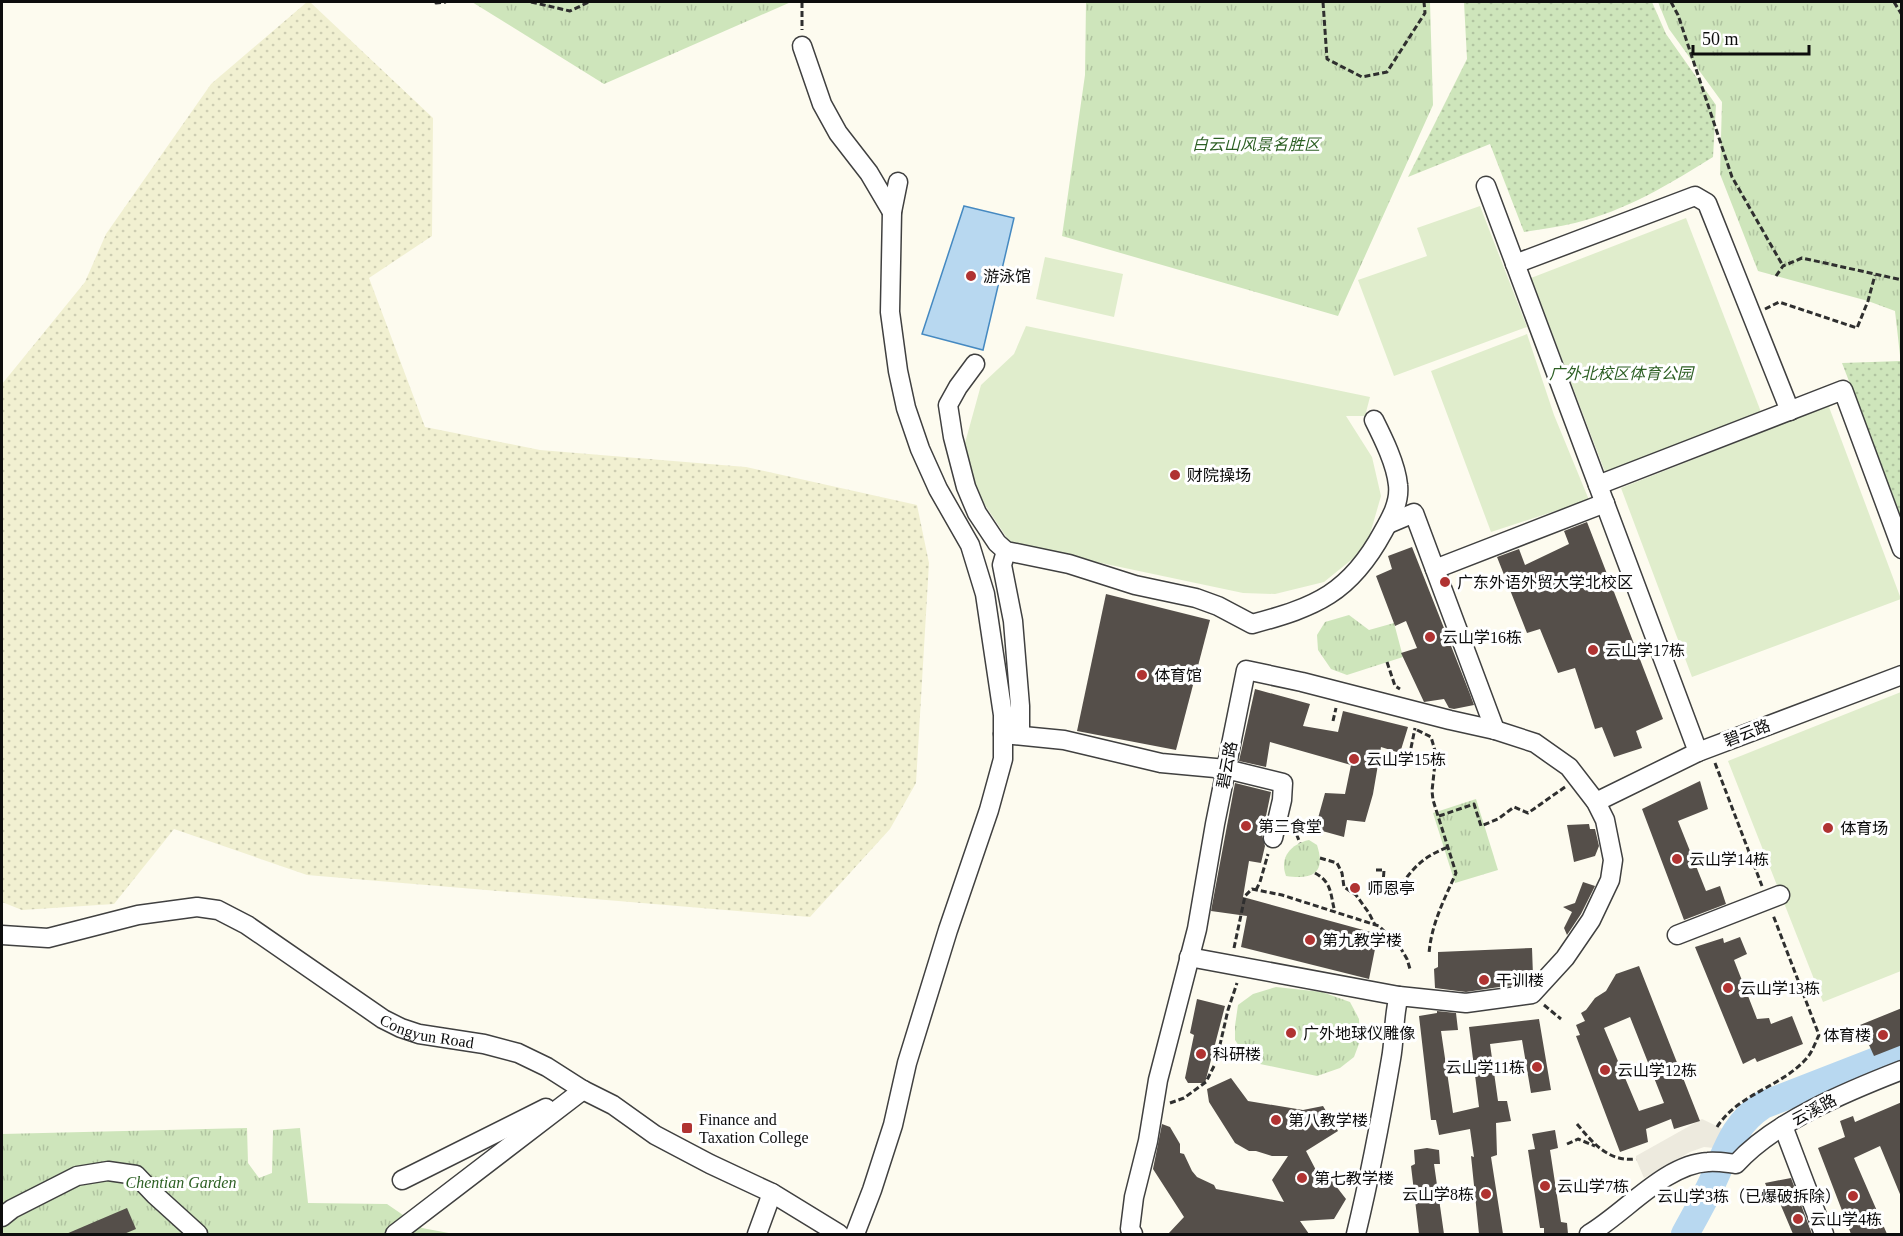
<svg xmlns="http://www.w3.org/2000/svg" width="1903" height="1236" viewBox="0 0 1903 1236" font-family="'Times New Roman','Noto Sans SC',serif">
<style>
.farmland{fill:url(#farmland-dots)}
.grass{fill:url(#grass-dots)}
.park{fill:url(#park-tufts)}
.pitch{fill:#e0edcc}
.plaza{fill:#edeade}
.water{fill:#b8d8f0;stroke:#4589c1;stroke-width:1.5}
.lines{fill:none;stroke-linecap:round;stroke-linejoin:round}
.river{stroke:#b8d8f0;stroke-width:28}
.building{fill:#554f4a;fill-rule:evenodd}
.minor-casing{stroke:#404040;stroke-width:21}
.path{stroke:#2f2f2f;stroke-width:3;stroke-dasharray:6 3;stroke-linecap:butt}
.minor{stroke:#fff;stroke-width:18}
.poi-dot{fill:#b03332;stroke:#fff;stroke-width:2}
.labels{text-anchor:middle;dominant-baseline:central;stroke-width:6;stroke-linejoin:round;paint-order:stroke}
.park-label{font-size:16px;font-style:italic;fill:#2c5f23;stroke:#fff}
.poi-label{font-size:16px;fill:#0d0d0d;stroke:#fff;text-anchor:start}
.street-label{font-size:16px;fill:#0d0d0d;stroke:#fff}
</style>
<defs>
<pattern id="farmland-dots" width="8" height="8" patternUnits="userSpaceOnUse" patternTransform="scale(1.5)"><rect width="8" height="8" fill="#f1f0d1"/><path d="M2 2h.1M6 6h.1" fill="none" stroke="#cdcdb2" stroke-width="1.8" stroke-linecap="round"/></pattern>
<pattern id="grass-dots" width="8" height="8" patternUnits="userSpaceOnUse" patternTransform="scale(1.5)"><rect width="8" height="8" fill="#cee5bb"/><path d="M2 2h.1M6 6h.1" fill="none" stroke="#b0c3a0" stroke-width="1.8" stroke-linecap="round"/></pattern>
<pattern id="park-tufts" width="24" height="20" patternUnits="userSpaceOnUse" patternTransform="scale(1.5)"><rect width="24" height="20" fill="#cee5bb"/><path d="M3 7l-1-3M5 7V3M7 7l1-3M15 17l-1-3M17 17v-4M19 17l1-3" fill="none" stroke="#b0c3a0"/></pattern>
</defs>
<rect width="100%" height="100%" fill="#fdfbef"/>
<path class="farmland" d="M307,2H310L433,118L432,236L369,278L425,427L540,450L746,467L917,505L929,563L916,783L890,829L810,917L307,875L174,829L114,904L22,910L2,902V384L85,282L106,234L211,84Z"/>
<g class="grass">
<path d="M1464,2H1652L1666,34L1716,105L1713,157C1670,184 1625,211 1575,223C1558,227 1541,229 1524,232L1490,144L1408,177L1467,59Z"/>
<path d="M1901,361V517L1842,363Z"/>
</g>
<g class="park">
<path d="M472,2H791L604,84Z"/>
<path d="M1086,2H1430L1433,105L1338,316L1062,236L1085,75Z"/>
<path d="M1658,2H1901V364L1895,311L1868,301L1758,271L1720,174L1722,102L1669,29Z"/>
<path d="M1349,615L1369,630L1394,623L1403,657L1347,675L1331,669L1318,650L1317,635L1325,622Z"/>
<path d="M1476,799L1498,870L1455,883L1433,813Z"/>
<path d="M1309,840L1317,845C1326,873 1313,880 1286,876C1279,857 1291,844 1309,840Z"/>
<path d="M1276,987L1322,992L1350,1002L1359,1019L1360,1041L1354,1057L1340,1068L1317,1076L1260,1064L1243,1052L1235,1040V1026L1238,1005L1253,994Z"/>
<path d="M247,1128L248,1163L259,1178L272,1173L273,1130L300,1128L308,1203L387,1204L422,1228L454,1234H2V1134Z"/>
</g>
<g class="pitch">
<path d="M1480,206L1527,327L1394,376L1358,280L1427,256L1417,228Z"/>
<path d="M1686,218L1761,412L1605,472L1531,278Z"/>
<path d="M1045,257L1123,274L1114,317L1036,299Z"/>
<path d="M1026,326L1370,397L1365,416H1346L1372,457L1381,496L1366,548L1324,582L1275,594L1243,593L1011,544L977,493L965,443L981,385L1014,354Z"/>
<path d="M1527,334L1554,415L1589,500L1491,532L1431,371Z"/>
<path d="M1838,402L1829,407L1901,599L1692,677L1621,488Z"/>
<path d="M1901,692V971L1823,1002L1728,761Z"/>
</g>
<path class="plaza" d="M1702,1119L1725,1130L1714,1148L1704,1147L1690,1152L1644,1178L1636,1159V1156Z"/>
<path class="water" d="M964,206L1014,218L983,350L922,334Z"/>
<g class="lines">
<path class="river" d="M1685,1234C1694,1218 1703,1202 1711,1185C1727,1152 1731,1126 1763,1105L1902,1051"/>
</g>
<g class="building">
<path d="M1587,522L1663,719L1636,731L1642,748L1614,757L1602,727L1595,729L1575,668L1558,673L1540,629L1527,633L1497,557L1519,549L1525,565L1569,544L1564,531Z"/>
<path d="M1412,547L1470,694L1474,705L1454,709L1449,708L1444,699L1424,702L1401,653L1417,648L1406,621L1395,626L1376,576L1392,569L1388,556Z"/>
<path d="M1106,594L1210,620L1176,750L1077,731Z"/>
<path d="M1255,689L1310,704L1303,726L1338,732L1343,711L1408,727L1400,753L1381,747L1373,794L1365,822L1347,820L1344,837L1315,829L1325,793L1345,794L1351,765L1270,742L1266,767L1239,761Z"/>
<path d="M1700,781L1708,809L1678,821L1706,891L1720,886L1726,904L1684,920L1642,809Z"/>
<path d="M1235,783L1271,792L1262,835L1265,846L1261,863L1249,861L1243,897L1378,934L1369,979L1241,947L1247,916L1211,911Z"/>
<path d="M1589,824L1590,829H1595L1599,846L1595,856L1574,862L1567,825Z"/>
<path d="M1583,882L1595,886L1581,914L1567,935L1564,928L1572,912L1563,907L1575,903Z"/>
<path d="M1740,937L1747,954L1734,960L1757,1019L1769,1018L1771,1024L1792,1016L1803,1044L1757,1062L1755,1058L1743,1064L1695,947L1723,938L1724,943Z"/>
<path d="M1532,948L1533,976L1526,983L1466,992L1435,988L1434,969L1438,967V952Z"/>
<path d="M1639,966L1700,1121L1674,1129L1671,1119L1646,1129L1648,1142L1620,1152L1576,1036L1580,1035L1576,1025L1585,1021L1581,1013L1586,1010L1595,998L1606,991L1616,974ZM1630,1017L1664,1103L1639,1111L1604,1028Z"/>
<path d="M1197,999L1225,1006L1205,1083H1188L1185,1078L1194,1035L1190,1033Z"/>
<path d="M1902,1008V1045L1874,1056L1860,1025Z"/>
<path d="M1437,1011L1456,1013L1458,1030L1441,1031L1453,1113L1479,1107L1469,1027L1539,1019L1551,1090L1531,1093L1522,1040L1490,1044L1498,1101H1507L1511,1121L1496,1123L1497,1155L1491,1157L1503,1234H1479L1471,1156L1474,1157L1470,1129L1439,1135L1436,1120H1431L1419,1016L1437,1013Z"/>
<path d="M1231,1078L1248,1101L1303,1110L1323,1106L1338,1131L1306,1151L1319,1176L1329,1177L1346,1199L1334,1219L1300,1221L1309,1234H1168L1184,1217L1153,1169L1162,1124L1170,1127L1180,1144V1153L1184,1154L1192,1171L1197,1177L1214,1185L1216,1189L1284,1202L1272,1180L1288,1156H1272L1256,1151H1249L1235,1143L1209,1102L1207,1089Z"/>
<path d="M1902,1102V1199L1880,1146L1854,1158L1887,1234H1851L1818,1148L1845,1137L1840,1121L1853,1116L1855,1122Z"/>
<path d="M1555,1130L1558,1148L1550,1150L1561,1222L1567,1223L1568,1234H1544V1228H1540L1528,1150L1535,1149L1532,1134Z"/>
<path d="M1427,1148L1439,1150L1440,1164H1434L1444,1234H1419L1411,1166L1415,1164L1414,1150Z"/>
<path d="M1791,1178L1812,1234H1793L1779,1201L1774,1204L1765,1183Z"/>
<path d="M127,1208L136,1229L124,1234H66Z"/>
</g>
<g class="lines">
<g class="minor-casing">
<g id="minor">
<path d="M802,46L822,104L838,133L869,173L892,212"/>
<path d="M1486,186L1698,752"/>
<path d="M1515,264L1695,196L1707,203L1790,411"/>
<path d="M975,364L958,387L948,405L953,437L966,487L977,513L997,543L1006,551L1069,564L1135,585L1196,598L1218,606L1252,624C1316,607 1350,593 1383,532C1391,518 1400,502 1398,485C1396,464 1383,438 1374,420"/>
<path d="M1598,485L1843,390L1902,549"/>
<path d="M1388,524L1414,513L1495,730"/>
<path d="M1006,551L1002,565L1013,621L1020,706V735"/>
<path d="M1435,569L1605,503"/>
<path d="M1003,734L1064,740L1161,763L1226,769L1283,783L1282,800L1273,838"/>
<path d="M1596,802L1698,752L1902,675"/>
<path id="s1" d="M2,935L48,938L138,915L197,907L218,910L247,925L383,1019L401,1028L419,1034L484,1044L518,1053L547,1067L583,1090L613,1105L655,1135L710,1164L772,1193L839,1234"/>
<path d="M1677,935L1780,895"/>
<path d="M1189,957L1399,996"/>
<path d="M1783,1126L1824,1234"/>
<path d="M402,1180L546,1108"/>
<path d="M2,1217L12,1209L77,1176L108,1171L136,1175L155,1195L198,1234"/>
<path d="M395,1234L583,1090"/>
<path d="M757,1234L772,1193"/>
<path d="M855,1234L872,1190L893,1125L907,1063L948,930L989,810L1003,759V715L985,594L970,545L938,489L920,449L906,408L898,371L890,312L892,212L898,182"/>
<path d="M1133,1234L1130,1229L1134,1197L1148,1141L1158,1080L1197,929L1215,824L1246,670L1302,682L1450,720L1495,730L1535,743L1569,767L1596,802L1605,820L1613,860L1610,880L1591,920L1565,958L1532,994L1466,1003L1399,996C1393,1016 1395,1038 1391,1059C1381,1118 1370,1176 1356,1234"/>
<path d="M1589,1234C1625,1213 1665,1164 1708,1162C1717,1161 1727,1163 1736,1164C1775,1121 1848,1091 1902,1070"/>
</g>
</g>
<g class="path">
<path d="M436,2V3L446,2"/>
<path d="M531,2L570,11L589,2"/>
<path d="M802,2V30"/>
<path d="M1323,2L1327,59L1362,77L1387,72L1425,13L1424,2"/>
<path d="M1671,2L1678,15L1732,177L1783,266"/>
<path d="M1894,2L1902,15"/>
<path d="M1776,276L1783,266L1802,258L1902,280"/>
<path d="M1765,309L1779,302L1857,328L1868,301L1875,275"/>
<path d="M1387,662L1395,686L1400,689"/>
<path d="M1333,721L1336,708"/>
<path d="M1417,730L1431,737L1436,754L1432,791L1433,800L1456,873C1444,900 1431,925 1429,954"/>
<path d="M1411,748L1415,728"/>
<path d="M1715,763L1762,886"/>
<path d="M1439,816L1474,804L1481,826L1498,819L1514,807L1528,813L1565,787"/>
<path d="M1292,827L1294,828L1300,843"/>
<path d="M1320,858L1337,863L1342,873L1344,887L1356,895L1369,913L1375,925"/>
<path d="M1376,870H1384L1383,884L1385,894L1394,895C1412,870 1418,859 1448,847"/>
<path d="M1315,873C1333,883 1330,895 1335,912"/>
<path d="M1256,890L1260,882L1268,854"/>
<path d="M1234,948L1245,896L1252,889L1282,895L1379,926L1400,947L1407,959L1410,969"/>
<path d="M1544,1005L1561,1019"/>
<path d="M1170,1103L1184,1098L1206,1082L1216,1062L1228,1010L1237,983"/>
<path d="M1577,1124C1593,1143 1608,1162 1636,1159"/>
<path d="M1717,1127C1738,1094 1781,1087 1806,1059C1812,1053 1815,1043 1819,1035L1773,915"/>
<path d="M1567,1144L1578,1139L1595,1146"/>
</g>
<use href="#minor" class="minor"/>
</g>
<g class="poi-dot">
<circle cx="971" cy="276" r="6"/>
<circle cx="1175" cy="475" r="6"/>
<circle cx="1445" cy="582" r="6"/>
<circle cx="1430" cy="637" r="6"/>
<circle cx="1593" cy="650" r="6"/>
<circle cx="1142" cy="675" r="6"/>
<circle cx="1354" cy="759" r="6"/>
<circle cx="1246" cy="826" r="6"/>
<circle cx="1828" cy="828" r="6"/>
<circle cx="1677" cy="859" r="6"/>
<circle cx="1355" cy="888" r="6"/>
<circle cx="1310" cy="940" r="6"/>
<circle cx="1484" cy="980" r="6"/>
<circle cx="1728" cy="988" r="6"/>
<circle cx="1291" cy="1033" r="6"/>
<circle cx="1883" cy="1035" r="6"/>
<circle cx="1201" cy="1054" r="6"/>
<circle cx="1537" cy="1067" r="6"/>
<circle cx="1605" cy="1070" r="6"/>
<circle cx="1276" cy="1120" r="6"/>
<rect x="681" y="1122" width="12" height="12" rx="3"/>
<circle cx="1302" cy="1178" r="6"/>
<circle cx="1545" cy="1186" r="6"/>
<circle cx="1486" cy="1194" r="6"/>
<circle cx="1853" cy="1196" r="6"/>
<circle cx="1798" cy="1219" r="6"/>
</g>
<g class="labels">
<g class="park-label">
<text x="1256" y="144">白云山风景名胜区</text>
<text x="1621" y="373">广外北校区体育公园</text>
<text x="181" y="1182">Chentian Garden</text>
</g>
<g class="poi-label">
<text x="983" y="276">游泳馆</text>
<text x="1187" y="475">财院操场</text>
<text x="1457" y="582">广东外语外贸大学北校区</text>
<text x="1442" y="637">云山学16栋</text>
<text x="1605" y="650">云山学17栋</text>
<text x="1154" y="675">体育馆</text>
<text x="1366" y="759">云山学15栋</text>
<text x="1258" y="826">第三食堂</text>
<text x="1840" y="828">体育场</text>
<text x="1689" y="859">云山学14栋</text>
<text x="1367" y="888">师恩亭</text>
<text x="1322" y="940">第九教学楼</text>
<text x="1496" y="980">干训楼</text>
<text x="1740" y="988">云山学13栋</text>
<text x="1303" y="1033">广外地球仪雕像</text>
<text x="1871" y="1035" text-anchor="end">体育楼</text>
<text x="1213" y="1054">科研楼</text>
<text x="1525" y="1067" text-anchor="end">云山学11栋</text>
<text x="1617" y="1070">云山学12栋</text>
<text x="699" y="1119">Finance and<tspan x="699" dy="18">Taxation College</tspan></text>
<text x="1288" y="1120">第八教学楼</text>
<text x="1314" y="1178">第七教学楼</text>
<text x="1557" y="1186">云山学7栋</text>
<text x="1474" y="1194" text-anchor="end">云山学8栋</text>
<text x="1841" y="1196" text-anchor="end">云山学3栋（已爆破拆除）</text>
<text x="1810" y="1219">云山学4栋</text>
</g>
<g class="street-label">
<text transform="translate(1747 733) rotate(-21)">碧云路</text>
<text transform="translate(1227 765) rotate(-79)">碧云路</text>
<text stroke="none"><textPath href="#s1" startOffset="464">Congyun Road</textPath></text>
<text transform="translate(1814 1110) rotate(-28)">云溪路</text>
</g>
</g>
<rect width="1903" height="1236" fill="none" stroke="#0d0d0d" stroke-width="6"/>
<path d="M1693 45v9h116v-9" fill="none" stroke="#0d0d0d" stroke-width="3"/>
<text x="1702" y="45" font-size="18" fill="#0d0d0d" stroke="#ffffff" stroke-width="4.5" paint-order="stroke">50 m</text>
</svg>
